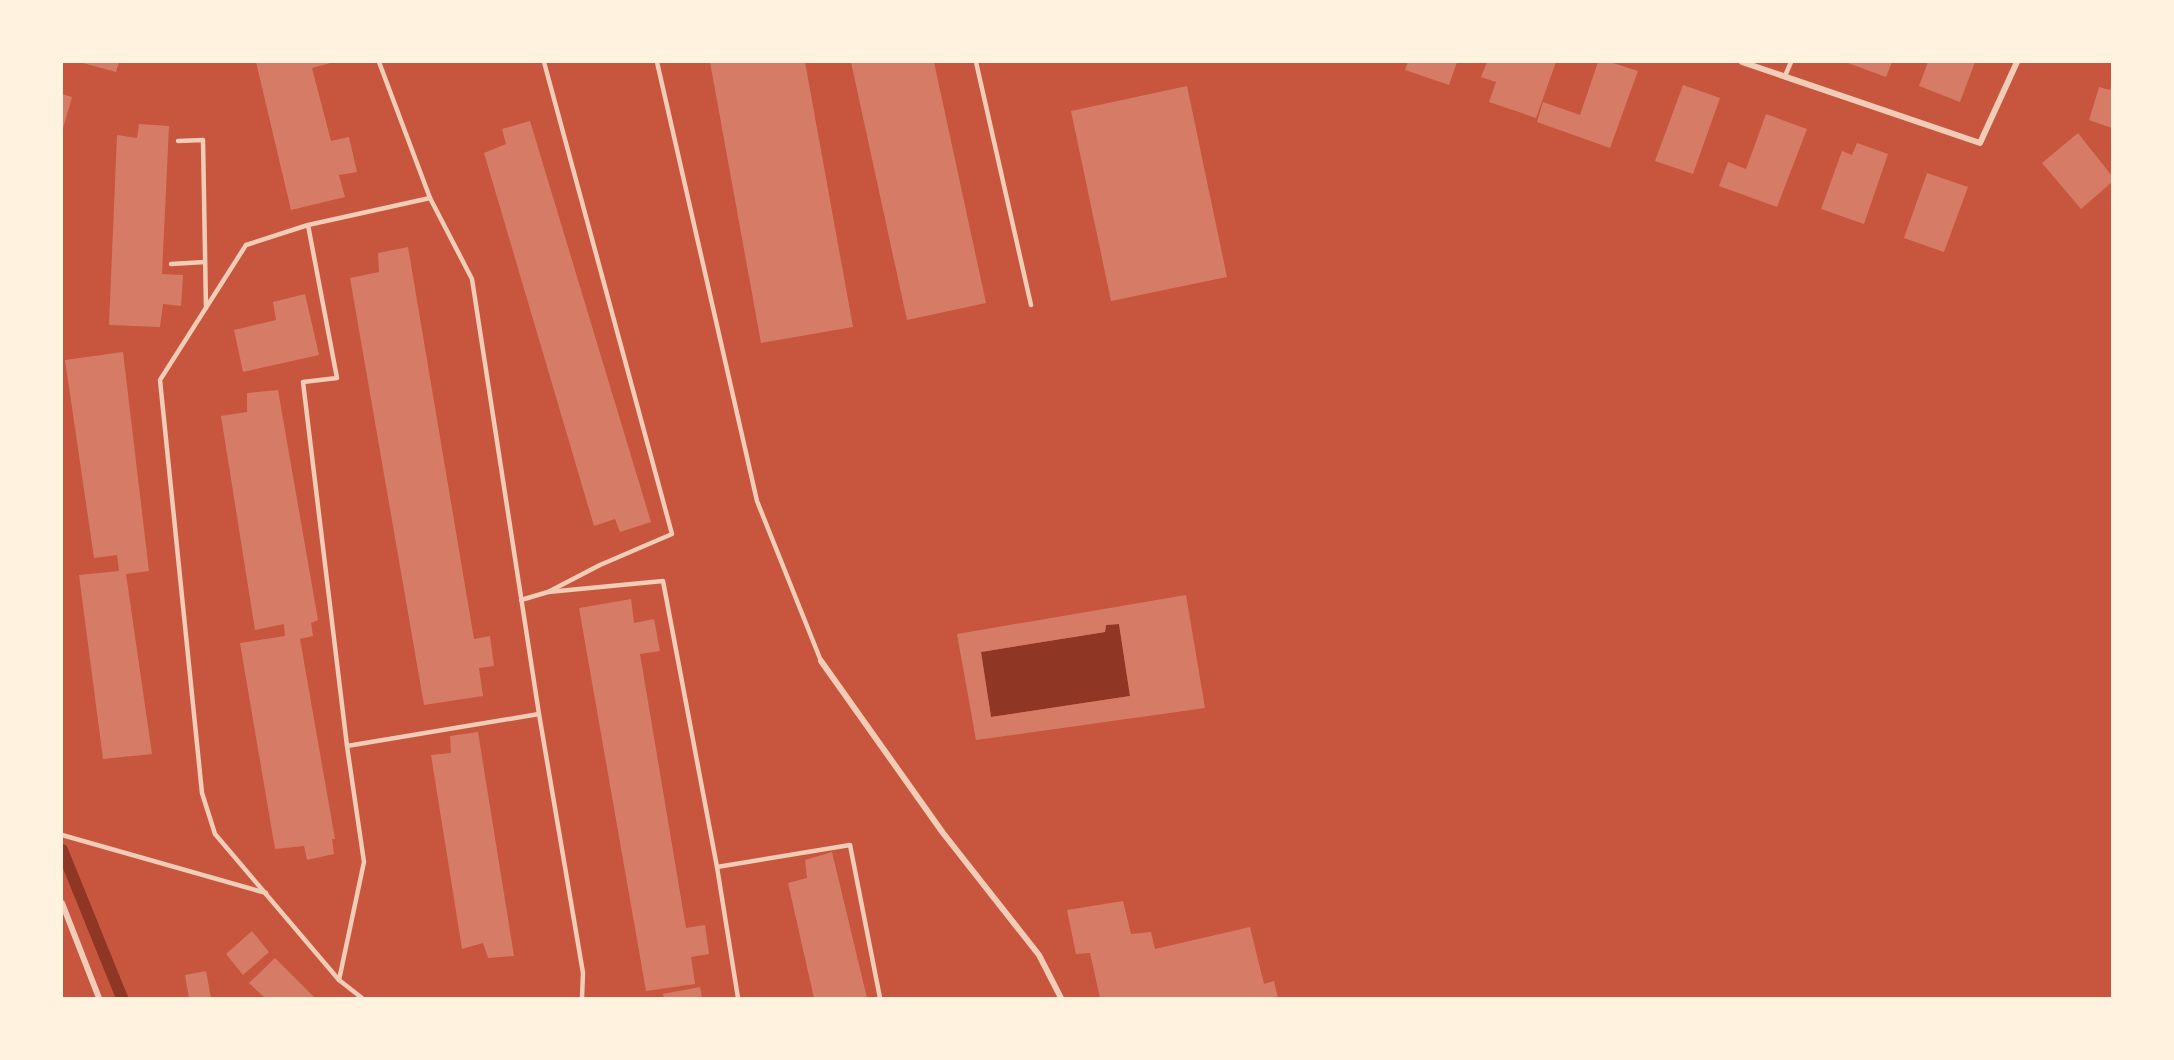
<svg xmlns="http://www.w3.org/2000/svg" width="2174" height="1060" viewBox="0 0 2174 1060" font-family="'IBM Plex Serif',serif">
<style>
.water{fill:#8f3625}
.lines{fill:none;stroke-linecap:round;stroke-linejoin:round}
.stream{stroke:#8f3625;stroke-width:12}
.building{fill:#d67c66;fill-rule:evenodd}
.service{stroke:#f1ccb7;stroke-width:4.5}
.minor{stroke:#f1ccb7;stroke-width:6}
</style>
<rect width="100%" height="100%" fill="#c8553d"/>
<path class="water" d="M1119,624L1130,696L991,717L981,652L1105,632L1106,625Z"/>
<g class="lines">
<path class="stream" d="M62,850L122,998"/>
</g>
<g class="building">
<path d="M79,62H119L116,72Z"/>
<path d="M256,62H334L312,68L331,141L349,137L357,172L339,175L345,197L291,210Z"/>
<path d="M710,62H805L853,327L761,343Z"/>
<path d="M851,62H934L986,303L907,320Z"/>
<path d="M1408,62H1457L1449,85L1405,70Z"/>
<path d="M1487,62H1556L1536,118L1489,102L1496,82L1481,77Z"/>
<path d="M1598,62H1610L1638,71L1610,148L1537,122L1543,102L1580,115Z"/>
<path d="M1845,62H1892L1886,77Z"/>
<path d="M1928,62H1975L1960,102L1919,86Z"/>
<path d="M2112,82V128L2089,120L2099,87L2110,90Z"/>
<path d="M1683,85L1720,98L1693,174L1655,161Z"/>
<path d="M1187,86L1227,277L1111,301L1071,111Z"/>
<path d="M62,94L72,97L62,132Z"/>
<path d="M1766,114L1807,129L1777,207L1719,186L1728,162L1746,169Z"/>
<path d="M530,121L651,522L620,532L615,519L594,526L484,153L506,144L502,129Z"/>
<path d="M139,124L169,126L162,274L183,275L181,306L163,304L160,327L109,325L117,135L137,138Z"/>
<path d="M2078,133L2112,176V182L2081,209L2042,163Z"/>
<path d="M1857,143L1888,154L1864,224L1821,209L1842,151L1852,155Z"/>
<path d="M1927,173L1968,187L1944,252L1904,238Z"/>
<path d="M408,247L474,639L490,636L494,666L479,668L483,696L424,705L350,278L379,272L378,253Z"/>
<path d="M305,294L319,355L243,372L234,330L276,320L273,302Z"/>
<path d="M123,352L149,571L126,574L152,754L103,759L79,575L119,571L117,555L94,558L65,360Z"/>
<path d="M278,390L318,620L311,623L313,636L300,639L335,839H332L334,854L307,860L304,846L275,849L240,643L285,636L284,624L255,630L221,416L247,412V393Z"/>
<path d="M1186,595L1205,708L976,740L957,634ZM1119,624L1130,696L991,717L981,652L1105,632L1106,625Z"/>
<path d="M631,599L634,623L654,619L660,651L640,654L686,928L705,925L709,954L691,957L695,984L646,991L579,608Z"/>
<path d="M478,732L514,956L488,958L483,943L462,949L431,755L451,753L450,736Z"/>
<path d="M832,852L867,998H814L788,883L807,878L805,860Z"/>
<path d="M1123,901L1131,934L1151,932L1155,949L1250,927L1264,984L1274,981L1278,998H1100L1090,953L1076,954L1067,910Z"/>
<path d="M252,931L269,952L243,975L226,954Z"/>
<path d="M275,958L315,998H265L249,983Z"/>
<path d="M206,971L211,998H189L185,975Z"/>
<path d="M700,987L702,998H664L663,994Z"/>
</g>
<g class="lines">
<g class="service">
<path d="M379,62L430,198L472,279L539,714L583,973L582,998"/>
<path d="M544,62L672,534L600,565L548,592"/>
<path d="M657,62L757,501L821,661"/>
<path d="M976,62L1031,305"/>
<path d="M1785,76L1791,62"/>
<path d="M178,141L203,140L206,308"/>
<path d="M308,225L337,378L303,382L347,746L364,862L339,980"/>
<path d="M171,264L205,262"/>
<path d="M521,600L548,592L663,581L717,867L738,998"/>
<path d="M347,746L539,714"/>
<path d="M62,835L266,893"/>
<path d="M717,867L850,845L880,998"/>
<path d="M362,998L339,980L215,834L202,793L160,380L246,245L308,225L430,198"/>
</g>
<g class="minor">
<path d="M1742,62L1980,143L2017,62"/>
<path d="M821,661L943,833L1039,955L1061,998"/>
<path d="M62,903L99,998"/>
</g>
</g>
<rect width="2174" height="1060" fill="none" stroke="#fff3e0" stroke-width="126"/>
</svg>
